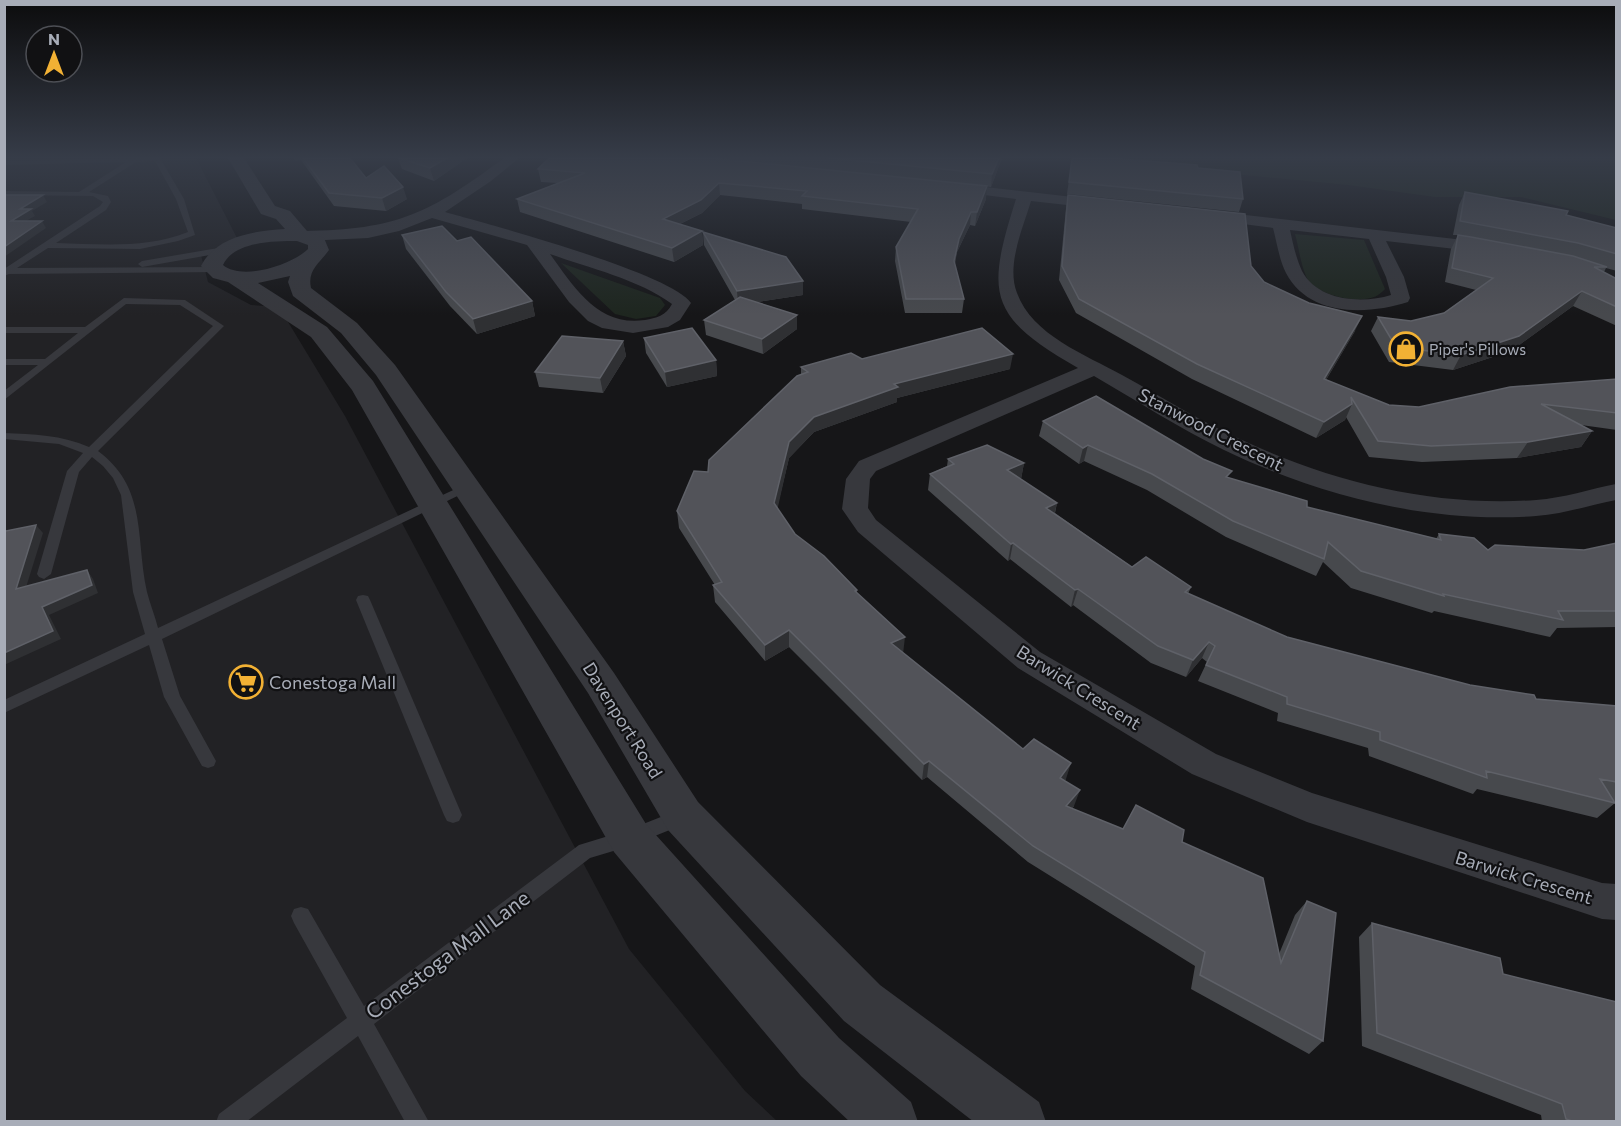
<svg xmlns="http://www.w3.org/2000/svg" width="1621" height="1126" viewBox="0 0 1621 1126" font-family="Commissioner,sans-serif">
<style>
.built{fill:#222225}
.green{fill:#1e261f}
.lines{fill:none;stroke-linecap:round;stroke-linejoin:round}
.service{fill:#37383d;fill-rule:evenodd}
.minor{fill:#37383d;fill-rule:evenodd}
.tertiary{fill:#37383d;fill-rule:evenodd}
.wall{fill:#47494d}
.shaded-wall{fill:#2f3033}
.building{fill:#525359;stroke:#5f6168;stroke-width:1.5}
.labels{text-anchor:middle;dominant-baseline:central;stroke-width:4.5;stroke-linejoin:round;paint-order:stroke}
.far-poi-label{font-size:15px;fill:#a8adb8;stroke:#111113;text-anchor:start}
.street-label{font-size:18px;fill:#a8adb8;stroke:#111113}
.poi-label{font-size:18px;fill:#a8adb8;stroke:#111113;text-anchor:start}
.near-street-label{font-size:21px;fill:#a8adb8;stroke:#111113}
</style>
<rect width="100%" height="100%" fill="#161618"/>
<path class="built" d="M5,158H196L237,238L201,255L208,282L251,305L279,307L345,416L629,949L745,1091L777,1121L5,1122Z"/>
<g class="green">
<path d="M1064,158H1616V220L1521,197H1435L1348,185Z"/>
<path d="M1295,234L1364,240L1385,289C1382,292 1378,296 1374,297C1357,304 1318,295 1308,280C1301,268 1299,248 1295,234Z"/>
<path d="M561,263L660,298L665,305L656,316L636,319L615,314Z"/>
</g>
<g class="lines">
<g class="service">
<path d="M160,158L184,199L195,235L178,241L140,249L48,248L17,268L215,267L219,270L218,272L9,274L4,276V269L100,206L103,202L93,196L4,195V191L79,192L126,162L4,165V161ZM155,161L176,199L188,232C145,249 101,244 56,243L106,210L111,202L108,196L89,192L136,162Z"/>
<path d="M224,247L227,248V252L142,267L138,264L142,261Z"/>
<path d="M124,298L185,300L224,326L98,451C148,488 135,538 147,592C150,604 155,616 158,628L464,485H472L474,488L162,639L180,696L216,761L214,766L208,768L202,766L164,697L149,645L4,713V700L145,634L133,592L121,495L113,478L103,466L92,457L79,472L51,574L44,579L39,577L37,574L67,471L83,453L59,444L4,439V433C33,434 62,435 89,447L213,326L180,305L126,304L4,400V391L38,365H4V359H45L78,333H4V327H85Z"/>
<path d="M363,595L368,596L370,600L462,815L459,821L453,823L447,821L444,815L356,600L358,596Z"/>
<path d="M681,809L687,811L690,817L687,823L630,846L590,858L374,1024L429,1122H405L358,1036L246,1122H216L219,1114L347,1018L294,923L291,916L294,909L301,907L308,909L364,1006L579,845L628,830Z"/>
</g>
<g class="minor">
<path d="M504,158H519L491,181L445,212C488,224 671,273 691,303L680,320L668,327L633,333L602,328L588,321L569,302L527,245L432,218L399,231L368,238L304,241L296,236L304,231C397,230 430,213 504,158ZM550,254C589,268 638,279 672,304C666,316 656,318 645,320C598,327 574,287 550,254Z"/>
<path d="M950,183L1108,201L1111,204L1108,207L1103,209L1031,201C1023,228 1006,265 1017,293C1032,335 1086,355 1122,375C1162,397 1200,421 1242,440C1333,483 1435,507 1536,500C1564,498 1590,489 1616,484V500C1590,505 1564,514 1536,516C1430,524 1320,496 1224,450C1179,428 1137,401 1094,376L876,471L870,479L868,508L876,520L1040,652L1216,754L1312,793L1602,883L1616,884V920L1602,919L1307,822L1192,774L1018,668L858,532L842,509L846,479L859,461L1078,368C987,316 986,294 1016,199L945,190L943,187L945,184Z"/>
<path d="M1210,211L1490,243L1498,248L1490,253L1386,241L1404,277L1410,298L1408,302C1367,315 1309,317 1286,273C1279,259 1277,243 1273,228L1204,219L1202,216L1204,213ZM1290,230L1369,239L1386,277L1391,295C1362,304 1318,301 1302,271C1296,258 1293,244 1290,230Z"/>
</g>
<path class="tertiary" d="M228,158H244L275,206L290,211L307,231L324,238L329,250C320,263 307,270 311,288L357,323L395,365L614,673L698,802L880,985L1039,1102L1046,1122H974L844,1021L668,830L588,693L376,375L341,333L293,296L288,282L290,276L258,283L327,327L373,381L646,824L839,1038L911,1102L918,1122H850L801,1076L614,852L352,390L311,337L228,282L213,278L201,266C216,236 254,231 285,229L276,219L261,214ZM297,241L308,245V249C292,265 242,281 223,265C234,241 275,241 297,241Z"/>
</g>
<g class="wall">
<path d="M293,158H350L366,178L407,199L386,211L334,206L301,160L295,161Z"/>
<path d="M398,158H467L434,181L402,169Z"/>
<path d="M712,158H1002L991,187Z"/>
<path d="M1072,158L1198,168L1243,199L1239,212L1067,194Z"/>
<path d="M538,169L986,199L975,226L970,225L957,252L955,264L964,299L962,313H905L895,261L896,247L911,222L802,209V204L720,195L702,213L680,224L702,231L703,245L674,262L520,212L517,199L558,183L541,182Z"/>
<path d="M1465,192L1566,215L1617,228V271L1606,268L1604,272L1617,279V326L1573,306L1511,351L1453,370L1389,362L1371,331L1378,317L1411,321L1444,313L1476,290L1445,282L1451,249L1458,235H1453L1459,205Z"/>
<path d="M1068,195L1251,266L1264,282L1355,331L1326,380L1389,405L1419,407L1617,379V430L1581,425L1592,431L1581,447L1517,458L1422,462L1369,457L1346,417L1345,420L1316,438L1192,379L1076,313L1059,280L1066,208Z"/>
<path d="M703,232L803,295L757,302L797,315V329L763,354L706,335L704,320L735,300L704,245Z"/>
<path d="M402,235L457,241L532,301L535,316L477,334L450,306L406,249Z"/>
<path d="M644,338L716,360L717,376L667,387L646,353Z"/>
<path d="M623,341L626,356L603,393L539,387L535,372Z"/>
<path d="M862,359L1010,369L897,398V402L814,432L789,458L777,508L795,534L857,590V593L903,653L1023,749L1066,779L1064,781L1074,806L1072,809L1123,829L1182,842L1279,954L1295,915L1307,901L1323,1041L1309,1054L1191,989L1195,966L1028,862L927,777L922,780L789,647L765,661L715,602L713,585H715L679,528L677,511L708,472L801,375V367Z"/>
<path d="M1043,421L1230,478L1307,507L1436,539L1439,534L1488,550H1584L1617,543V627L1557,628L1550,637L1434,611L1432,613L1351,588L1323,562L1316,576L1226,537L1147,490L1084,461L1079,464L1039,436Z"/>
<path d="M948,459L1024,463L1021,479L1057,503L1055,513L1132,567L1191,587L1188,594L1287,637L1470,685L1536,699L1617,706V801H1614L1615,803L1597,818L1477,789L1473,794L1369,756L1368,748L1277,721L1278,713L1198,681L1207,662L1202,658L1186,677L1151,663L1073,605L1071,607L1010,559L1008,561L928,490L930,474L947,466Z"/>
<path d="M1372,923L1503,974L1617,1122H1542L1541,1115L1362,1046L1359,937Z"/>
</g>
<g class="shaded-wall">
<path d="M293,158H300L301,160L295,161Z"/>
<path d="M447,158H467L434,181L430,168Z"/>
<path d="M999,158H1002L991,187L992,174Z"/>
<path d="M719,183L720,195L702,213L664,232L663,219Z"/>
<path d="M987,186L986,199L975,226L977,212Z"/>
<path d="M403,187L407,199L386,211L382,198Z"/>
<path d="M43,195L47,202L32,211L35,216L15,227L11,221L20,209Z"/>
<path d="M971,212L970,225L957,252L952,275L954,261L959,239Z"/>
<path d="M42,221L46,228L4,257V247Z"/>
<path d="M702,231L703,245L674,262L672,248Z"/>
<path d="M803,281V295L738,305L737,291Z"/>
<path d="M1582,291L1573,306L1511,351L1453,370L1461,355Z"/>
<path d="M532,301L535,316L477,334L473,319Z"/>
<path d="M797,315V329L763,354L762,339Z"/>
<path d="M1362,316L1355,331L1317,395L1324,379Z"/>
<path d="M623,341L626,356L603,393L600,378Z"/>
<path d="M1013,354L1010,369L897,398V402L814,432L789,458L775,520L774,503L789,442L814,417L894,384Z"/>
<path d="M716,360L717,376L667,387L665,372Z"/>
<path d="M1352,404L1345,420L1316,438L1324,422Z"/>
<path d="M1592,431L1581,447L1517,458L1528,442Z"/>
<path d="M1088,445L1084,461L1079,464L1083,448Z"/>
<path d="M1024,463L1021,479L1007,470Z"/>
<path d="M1057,503L1053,519L1046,508Z"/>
<path d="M36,525L43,533L23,597L16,589Z"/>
<path d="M1013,543L1010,559L1008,561L1011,544Z"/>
<path d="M87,570L93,579L98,593L49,615L61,639L4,665V653L42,607Z"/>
<path d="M1078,589L1073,605L1071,607L1075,590Z"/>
<path d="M789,630V647L765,661V645Z"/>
<path d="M905,637L903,654L891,643Z"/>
<path d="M1209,642L1202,658L1186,677L1193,660Z"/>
<path d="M929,761L927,777L922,780L924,764Z"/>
<path d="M1071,763L1066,779L1055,794L1060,778Z"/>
<path d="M1080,790L1074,806L1061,822L1066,806Z"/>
</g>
<g class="building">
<path d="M303,158H350L366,178L384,166L403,187L382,198L329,193Z"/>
<path d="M399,158H447L430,168Z"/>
<path d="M549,158H709L987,186L977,212H971L959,239L954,261L964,299H906L896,247L918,209L802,196L807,191L719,183L701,200L663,219L702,231L672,248L517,199L585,173L538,169Z"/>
<path d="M829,158H999L992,174Z"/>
<path d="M1072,158H1109L1197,165L1198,168L1240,172L1243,199L1069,182Z"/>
<path d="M1465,192L1568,211L1566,215L1617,228V254L1578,243L1460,221Z"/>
<path d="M4,195H43L20,209H31L11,221H42L4,247Z"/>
<path d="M1068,195L1245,214L1251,266L1264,282L1309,303L1362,316L1324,379L1389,405L1419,407L1510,387L1617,379V413L1541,404L1592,431L1528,442L1431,446L1378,441L1351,397L1352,404L1324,422L1197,364L1079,299L1062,266Z"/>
<path d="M442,226L457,241L471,237L532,301L473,319L446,292L402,235Z"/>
<path d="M703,232L786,257L803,281L737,291Z"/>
<path d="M1458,235L1471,237L1573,256L1607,267H1594L1617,279V307L1582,291L1519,336L1461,355L1396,347L1378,317L1411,321L1444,313L1493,278L1452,268Z"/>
<path d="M740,297L797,315L762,339L704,320Z"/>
<path d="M692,328L716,360L665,372L644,338Z"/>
<path d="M982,328L1013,354L894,384L898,387L814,417L789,442L774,503L795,534L824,556L857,590L855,591L905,637L891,643L1023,749L1034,739L1071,763L1060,778L1080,790L1066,806L1123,829L1136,805L1184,830L1182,842L1263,878L1281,963L1307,901L1336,913L1323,1041L1200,975L1205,952L1033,846L929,761L924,764L789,630L765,645L713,585L722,582L677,511L694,471L708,472L709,460L797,376L808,372L801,367L851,353L862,359Z"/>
<path d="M562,336L623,341L600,378L535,372Z"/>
<path d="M1096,396L1203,459L1232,471L1226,477L1307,501V507L1441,540L1439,534L1474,538L1488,550L1495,545L1584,550L1617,543V611H1558L1563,620L1443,594L1444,596L1361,571L1328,542L1324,559L1233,521L1152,474L1088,445L1083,448L1043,421Z"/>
<path d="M987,445L1024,463L1007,470L1057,503L1046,508L1132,567L1146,557L1191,587L1185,592L1287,637L1470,685L1534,695L1536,699L1617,706V782L1600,779L1615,803L1486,771L1487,778L1380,740V732L1287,704V697L1206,665L1215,646L1209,642L1193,660L1158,646L1078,589L1075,590L1013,543L1011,544L930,474L954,464L948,459Z"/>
<path d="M36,525L16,589L87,570L92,585L42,607L53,631L4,653V529L6,531Z"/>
<path d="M1372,923L1500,958L1503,974L1617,1002V1122H1575L1566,1119L1562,1104L1377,1033Z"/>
</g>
<linearGradient id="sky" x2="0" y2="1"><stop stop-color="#0c0c0d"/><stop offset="0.5" stop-color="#363c48"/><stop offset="1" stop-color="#363c48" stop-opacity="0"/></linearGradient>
<rect width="1621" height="315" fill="url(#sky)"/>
<defs>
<g id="shop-ring" transform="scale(1.725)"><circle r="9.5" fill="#111113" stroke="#f2b134" stroke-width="1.5"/><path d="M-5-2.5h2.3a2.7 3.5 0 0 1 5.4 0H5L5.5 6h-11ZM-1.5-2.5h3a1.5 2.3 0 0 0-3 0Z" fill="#f2b134"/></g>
<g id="supermarket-ring" transform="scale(1.725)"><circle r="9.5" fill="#111113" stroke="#f2b134" stroke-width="1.5"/><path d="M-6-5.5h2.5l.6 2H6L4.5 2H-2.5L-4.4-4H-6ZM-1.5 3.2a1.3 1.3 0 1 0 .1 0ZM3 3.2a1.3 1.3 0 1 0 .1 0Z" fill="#f2b134"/></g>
</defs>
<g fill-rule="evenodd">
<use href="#shop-ring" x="1406" y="349"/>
<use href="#supermarket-ring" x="246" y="682"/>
</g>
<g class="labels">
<g class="far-poi-label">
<text x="1429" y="349">Piper's Pillows</text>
</g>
<g class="street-label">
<text transform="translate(1211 429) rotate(27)">Stanwood Crescent</text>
<text transform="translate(1079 687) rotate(32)">Barwick Crescent</text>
<text transform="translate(623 720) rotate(58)">Davenport Road</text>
<text transform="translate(1524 877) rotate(17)">Barwick Crescent</text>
</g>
<g class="poi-label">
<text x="269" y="682">Conestoga Mall</text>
</g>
<g class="near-street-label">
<text transform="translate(447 954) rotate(-37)">Conestoga Mall Lane</text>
</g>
</g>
<rect width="1621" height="1126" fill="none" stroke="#a8adb8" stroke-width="12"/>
<g transform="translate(54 54)"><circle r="28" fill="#111113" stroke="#4d4f55" stroke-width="1.5"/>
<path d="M0-4.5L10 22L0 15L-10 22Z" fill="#f2b134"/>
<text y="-9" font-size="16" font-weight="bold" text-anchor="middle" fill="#a8adb8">N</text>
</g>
</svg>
